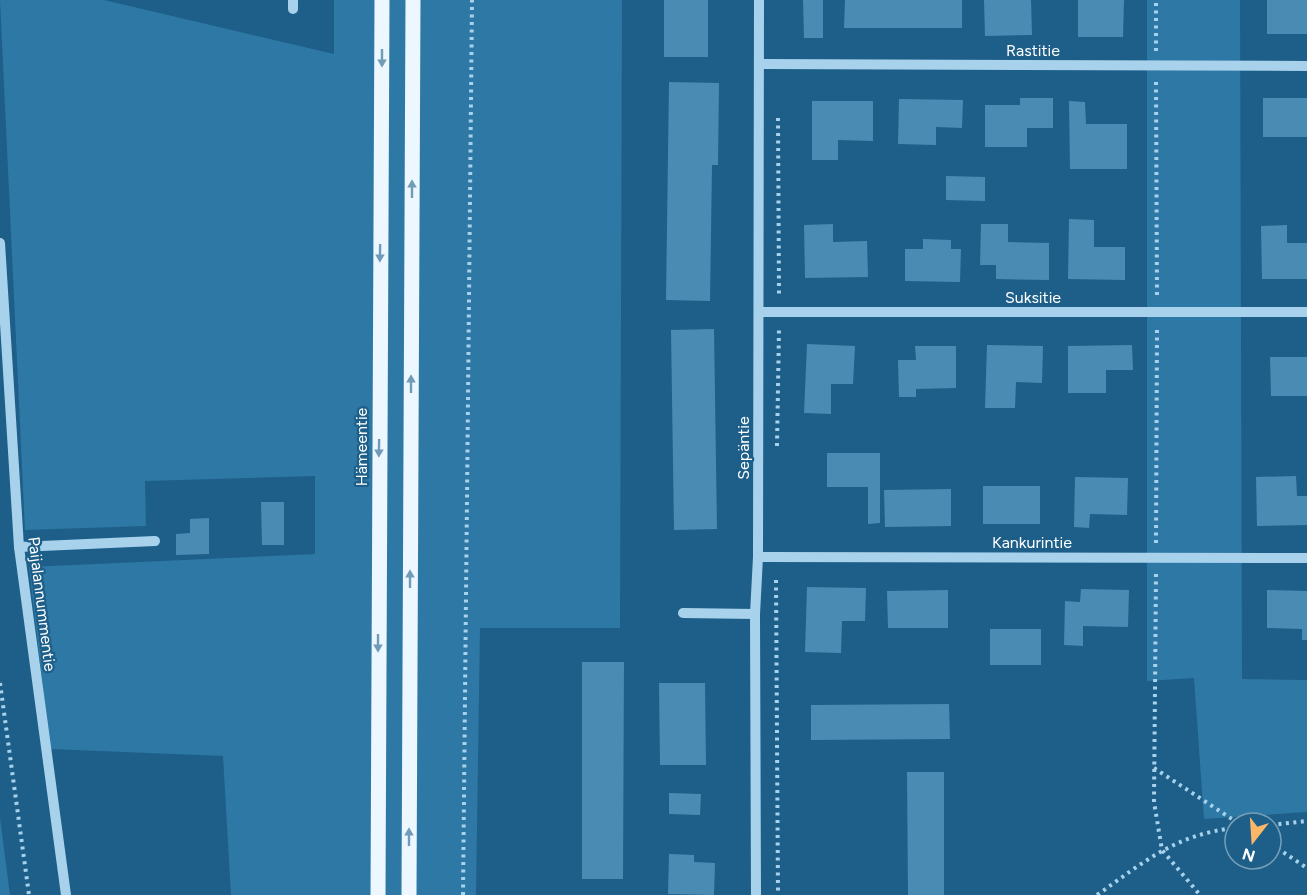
<svg xmlns="http://www.w3.org/2000/svg" width="1307" height="895" viewBox="0 0 1307 895" font-family="Figtree,sans-serif">
<style>
.green{fill:#2e78a5}
.building{fill:#4a8bb3}
.lines{fill:none;stroke-linecap:round;stroke-linejoin:round}
.path{stroke:#a8d2ec;stroke-width:4;stroke-dasharray:3 4.5;stroke-linecap:butt}
.minor{stroke:#a8d2ec;stroke-width:10}
.major{stroke:#edf7ff;stroke-width:15}
.oneway{fill:#709cb8}
.labels{text-anchor:middle;dominant-baseline:central;stroke-width:4.5;stroke-linejoin:round;paint-order:stroke}
.street-label{font-size:16px;fill:#fff;stroke:#1d5f89}
</style>
<rect width="100%" height="100%" fill="#1d5f89"/>
<g class="green">
<path d="M0,0H104L334,54V0H622L620,628H480L476,895H231L223,756L50,749L29,567L315,554V476L145,481L146,526L25,530Z"/>
<path d="M1147,0H1240L1242,679L1307,680V812L1204,819L1194,678L1147,681Z"/>
<path d="M0,818L10,895H0Z"/>
</g>
<g class="building">
<rect x="664" y="0" width="44" height="57"/>
<path d="M803,0H823V38H804Z"/>
<path d="M845,0H962V28H844Z"/>
<path d="M984,0H1031L1032,35L985,36Z"/>
<path d="M1078,0H1124L1123,37H1078Z"/>
<rect x="1267" y="0" width="40" height="34"/>
<path d="M669,82L719,83L718,165H712L710,301L666,300Z"/>
<path d="M1020,98H1053V128H1027V147H985V105H1020Z"/>
<rect x="1263" y="98" width="44" height="39"/>
<path d="M899,99L963,100L962,128L936,127V145L898,144Z"/>
<path d="M812,101H873V141L838,140V160H812Z"/>
<path d="M1069,101L1085,102L1086,124H1127V169H1070Z"/>
<path d="M946,176L985,177V201L946,200Z"/>
<path d="M1069,219L1094,220V247H1125V280L1068,279Z"/>
<path d="M833,224V242L867,241L868,277L805,278L804,225Z"/>
<path d="M981,224H1008V242L1049,243V280L996,279V265H980Z"/>
<path d="M1287,225V243H1307V279H1262L1261,226Z"/>
<path d="M923,239L951,240V249H961L960,282L905,281V249H923Z"/>
<path d="M714,329L717,529L674,530L671,330Z"/>
<path d="M807,344L855,346L853,384H831V414L804,413Z"/>
<path d="M987,345L1043,346L1042,383L1016,382L1015,408H985Z"/>
<path d="M1132,345L1133,370H1106V393H1068V346Z"/>
<path d="M915,346H956V388L916,389V397H899L898,360H916Z"/>
<path d="M1270,357H1307V396H1271Z"/>
<path d="M827,453H880V523L868,524V487H827Z"/>
<path d="M1296,476L1297,496H1307V525L1257,526L1256,477Z"/>
<path d="M1075,477L1128,478L1127,515L1090,514L1089,528L1074,527Z"/>
<rect x="983" y="486" width="57" height="38"/>
<path d="M951,489V526L885,527L884,490Z"/>
<path d="M261,502H284V545H262Z"/>
<path d="M209,518V554L176,555V534L190,533V519Z"/>
<path d="M807,587L866,588L865,621H842L841,653L805,652Z"/>
<path d="M1081,589L1129,590L1128,627L1083,626V646L1064,645L1065,601L1080,602Z"/>
<path d="M948,590V628H888L887,591Z"/>
<path d="M1267,590L1307,591V640H1302V629L1267,628Z"/>
<rect x="990" y="629" width="51" height="36"/>
<path d="M582,662H624L623,879H582Z"/>
<path d="M659,683H705L706,765H660Z"/>
<path d="M949,704L950,739L811,740V705Z"/>
<path d="M907,772H944V895H908Z"/>
<path d="M669,793L701,794L700,815L669,814Z"/>
<path d="M669,854L694,855V862L715,863L714,895L668,894Z"/>
</g>
<g class="lines">
<g class="path">
<path d="M1156,51V0"/>
<path d="M1156,82L1157,297"/>
<path d="M778,118L779,296"/>
<path d="M777,446L779,328"/>
<path d="M1156,543L1157,328"/>
<path d="M1156,574L1154,802L1162,850L1200,895"/>
<path d="M776,580L778,895"/>
<path d="M0,683L29,895"/>
<path d="M1154,768L1238,823"/>
<path d="M1271,825L1307,821"/>
<path d="M1271,844L1307,868"/>
<path d="M463,895L472,0"/>
<path d="M1097,895C1144,862 1176,834 1235,828"/>
</g>
<g class="minor">
<path d="M293,0V9"/>
<path d="M759,64L1307,66"/>
<path d="M0,243L19,547L66,895"/>
<path d="M759,312H1307"/>
<path d="M19,547L155,541"/>
<path d="M758,557L1307,558"/>
<path d="M683,613L755,614"/>
<path d="M756,895L755,614L758,557L759,0"/>
</g>
<g class="major">
<path d="M378,895L382,0"/>
<path d="M409,895L413,0"/>
</g>
</g>
<defs><path id="oneway-solid" d="M-6-.8H1V-3.2L6.5 0L1 3.2V.8H-6Z" transform="scale(1.5)"/></defs>
<g class="oneway">
<use href="#oneway-solid" transform="translate(382 58) rotate(90)"/>
<use href="#oneway-solid" transform="translate(412 189) rotate(-90)"/>
<use href="#oneway-solid" transform="translate(380 253) rotate(91)"/>
<use href="#oneway-solid" transform="translate(411 384) rotate(-90)"/>
<use href="#oneway-solid" transform="translate(379 448) rotate(91)"/>
<use href="#oneway-solid" transform="translate(410 579) rotate(-90)"/>
<use href="#oneway-solid" transform="translate(378 643) rotate(90)"/>
<use href="#oneway-solid" transform="translate(409 837) rotate(-90)"/>
</g>
<g class="labels">
<g class="street-label">
<text x="1033" y="50">Rastitie</text>
<text x="1033" y="297">Suksitie</text>
<text transform="translate(361 447) rotate(-90)">Hämeentie</text>
<text transform="translate(743 448) rotate(-90)">Sepäntie</text>
<text x="1032" y="542">Kankurintie</text>
<text transform="translate(42 604) rotate(83)">Paijalannummentie</text>
</g>
</g>
<g transform="translate(1253 841) rotate(197)"><circle r="28" fill="#1d5f89" stroke="#779fb8" stroke-width="1.5"/>
<path d="M0-4.5L10 22L0 15L-10 22Z" fill="#fbb767"/>
<text y="-9" font-size="16" font-weight="bold" text-anchor="middle" fill="#ffffff">N</text>
</g>
</svg>
